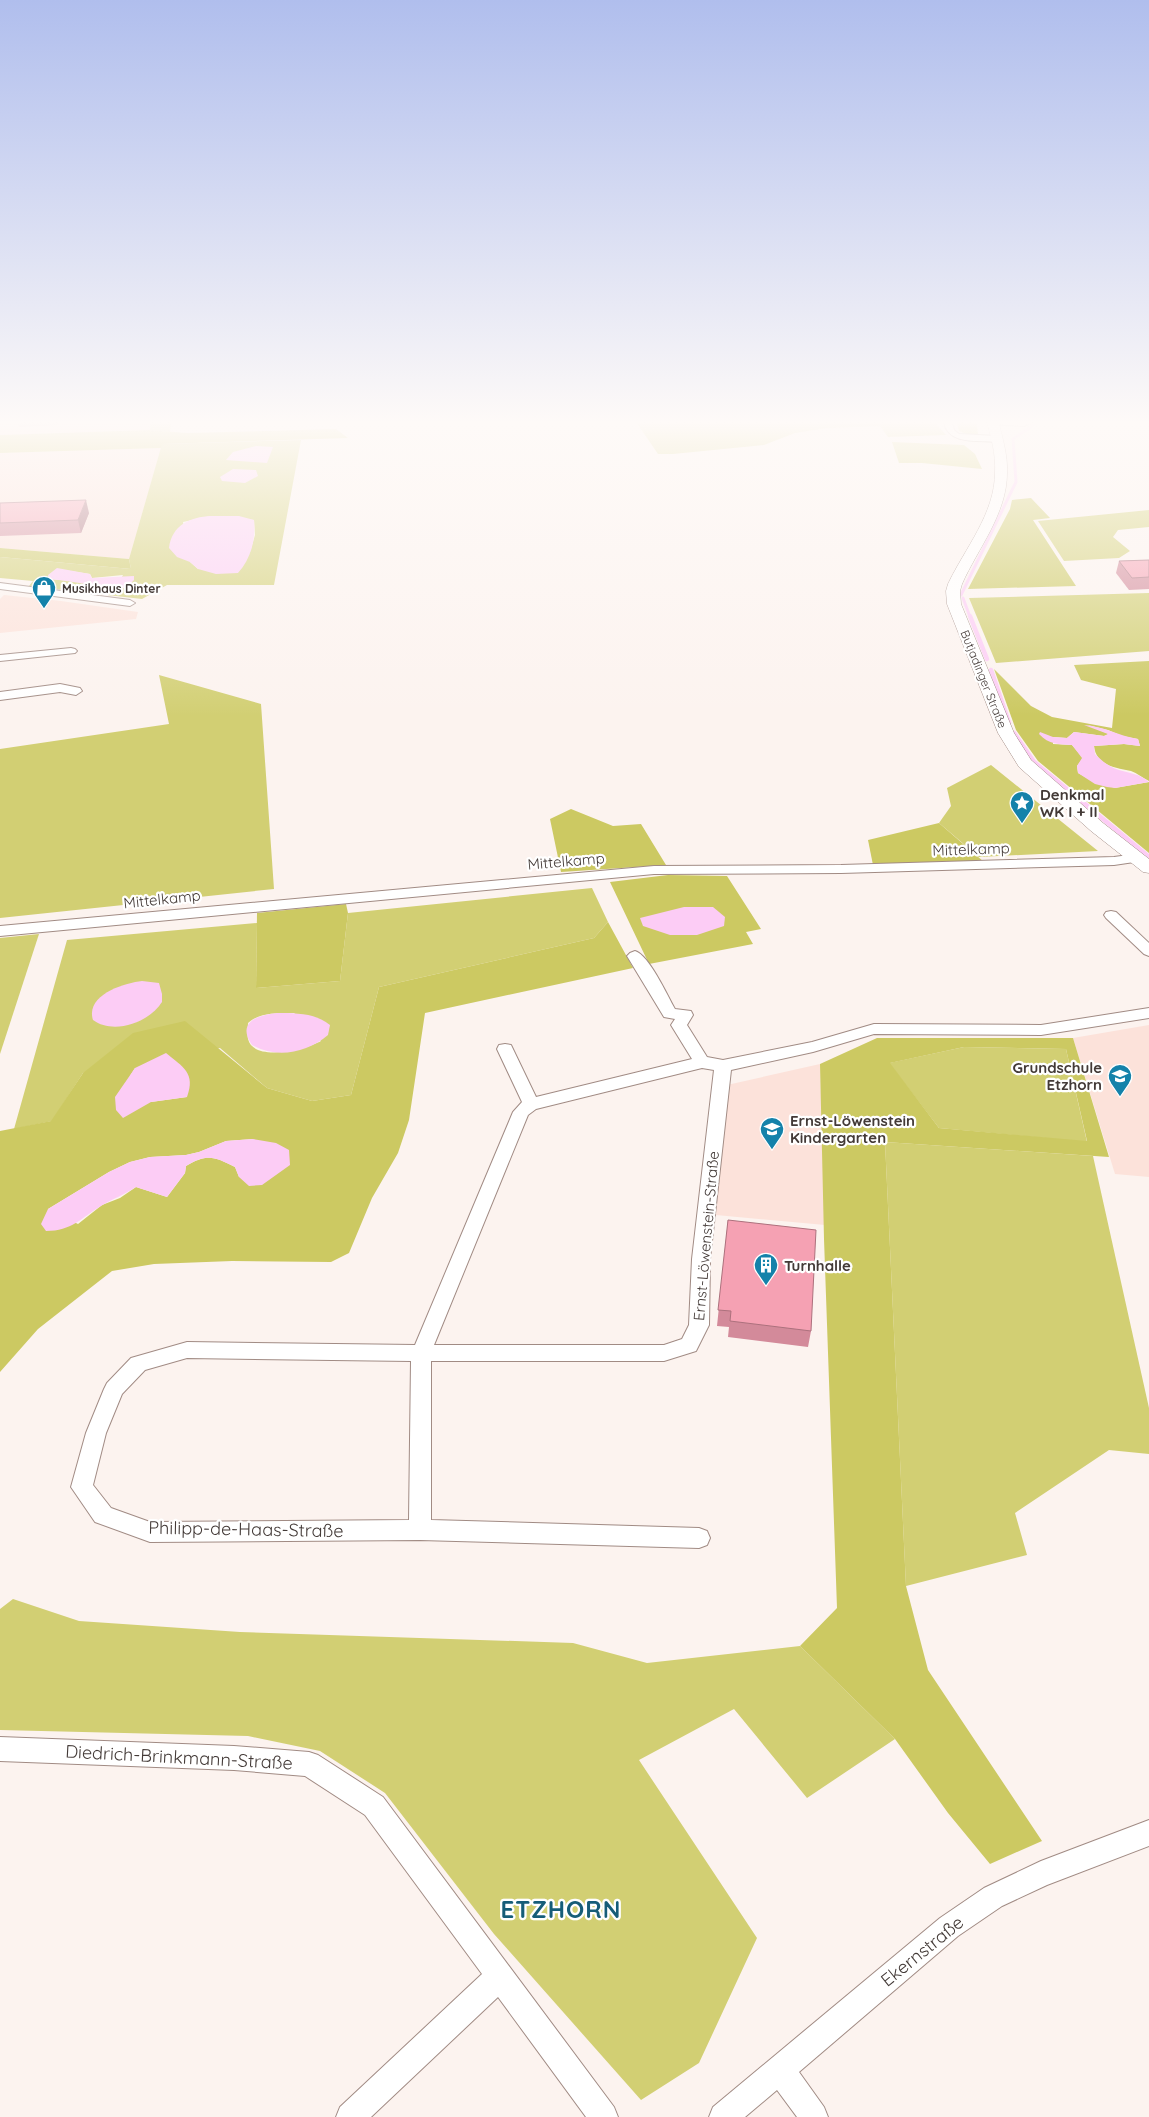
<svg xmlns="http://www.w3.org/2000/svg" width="1149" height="2117" viewBox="0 0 1149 2117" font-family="Quicksand,sans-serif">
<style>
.built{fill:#fce2da}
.green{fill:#d2cf73;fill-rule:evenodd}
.forest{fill:#ccc962;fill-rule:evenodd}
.water{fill:#fcccf5}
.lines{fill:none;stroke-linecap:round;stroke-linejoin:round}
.stream-far1{stroke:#fcccf5;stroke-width:3}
.stream{stroke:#fcccf5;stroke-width:4.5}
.minor-casing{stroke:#a18b84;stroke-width:2}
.tertiary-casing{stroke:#a18b84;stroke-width:1}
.minor{fill:#fff;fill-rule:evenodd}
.tertiary{fill:#fff;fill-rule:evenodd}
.wall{fill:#d38a9a}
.shaded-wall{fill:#ac717d}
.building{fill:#f5a1b3;stroke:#ac717d}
.labels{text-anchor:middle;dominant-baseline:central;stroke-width:4.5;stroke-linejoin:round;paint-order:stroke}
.far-poi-label{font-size:12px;font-weight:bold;fill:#433a37;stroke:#fff;text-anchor:start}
.far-street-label{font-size:12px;fill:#433a37;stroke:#fff}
.poi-label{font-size:15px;font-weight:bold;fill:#433a37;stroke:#fff;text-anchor:start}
.street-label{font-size:15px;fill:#433a37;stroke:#fff}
.near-street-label{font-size:18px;fill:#433a37;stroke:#fff}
.near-district-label{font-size:24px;font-weight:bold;letter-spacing:1px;fill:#165d78;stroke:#fff}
</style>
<rect width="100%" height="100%" fill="#fcf3ef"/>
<g class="built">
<path d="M0,419H151L150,430L0,435Z"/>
<path d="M161,448L129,559L0,548V453Z"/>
<path d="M4,595L61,601L138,612L136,619L0,633V599Z"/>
<path d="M1149,1025V1177L1115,1174L1073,1038Z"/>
<path d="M820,1064L825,1225L716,1215L727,1085Z"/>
</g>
<g class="green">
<path d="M151,419H172L170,432L150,430Z"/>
<path d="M634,419H941L937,425L946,435L888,437L880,426L827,428L795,433L764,445L673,454H658Z"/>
<path d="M301,440L274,585H167L142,599L29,586L33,581L0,578V557L131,569L129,559L162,444ZM211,516L254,520L255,535L250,552L198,569L190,562L183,522ZM57,569L90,574L92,578L123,575L115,588C92,583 72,581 49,579Z"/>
<path d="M892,442L964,445L975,454L982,469L922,463H899Z"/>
<path d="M1149,510V527L1118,530L1113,537L1130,551L1119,558L1064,561L1038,521Z"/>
<path d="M1149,593V651L996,663L969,598Z"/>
<path d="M159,675L261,704L274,889L0,918V749L169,724Z"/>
<path d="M991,765L1098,851L979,857L939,823L951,806L947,788Z"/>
<path d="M592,888L608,922L594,938L379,987L351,1095L312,1101L267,1088L220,1048L83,1073L52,1121L14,1129L67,940L257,923L256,988L340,981L348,913ZM294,1013L321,1041C307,1049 254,1063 248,1039C247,1034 248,1028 248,1023C260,1012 279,1013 294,1013Z"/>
<path d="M39,934L0,1054V938Z"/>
<path d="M964,1047L1066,1049L1087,1142L939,1128L889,1063Z"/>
<path d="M885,1142L1093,1156L1149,1408V1454L1109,1450L1015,1513L1027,1555L906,1586Z"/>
<path d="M13,1599L79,1621L240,1632L573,1643L647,1663L800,1646L895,1739L807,1798L734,1709L639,1760L757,1938L699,2063L641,2100L494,1934L385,1793L320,1751L248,1736L0,1730V1609Z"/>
</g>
<g class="forest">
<path d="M958,419H976L978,434L969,435L959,431L957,424Z"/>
<path d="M336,429L348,438L163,444L161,448L0,453V435L149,430L187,433Z"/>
<path d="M1031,498L1050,518L1033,520L1076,586L968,589L1010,509L1012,500Z"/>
<path d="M0,548L129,559L131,569L0,557Z"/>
<path d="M1149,661V781C1143,778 1137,773 1131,771C1115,768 1096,765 1094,746L1124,744L1140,746L1138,739L1122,736L1108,730L1087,725L1109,734L1104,736L1074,732L1067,738L1053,737V744L1072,745L1083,758L1077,766L1078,773L1087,778L1115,788L1149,782V853L1038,761L1016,730L994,669L1031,706L1052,717L1112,728L1116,689L1081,680L1074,665Z"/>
<path d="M571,809L613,826L641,824L666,865L561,872L550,819Z"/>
<path d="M939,823L984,862L873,865L868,840Z"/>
<path d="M668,875L727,876L761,929L746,932L753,944L649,964L610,882Z"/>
<path d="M346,904L348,913L340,981L256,988L257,913Z"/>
<path d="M608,922L633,968L425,1013L409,1120L398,1153L372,1198L349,1253L331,1262L232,1261L154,1264L112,1271L38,1329L0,1372V1131L51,1121L83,1073L133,1033L185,1021L267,1088L312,1101L351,1095L379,987L594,938ZM135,1068L187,1097L151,1102L130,1076ZM253,1139L239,1177L235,1167C215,1157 208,1153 186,1166L185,1173L167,1197L136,1187L120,1198L102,1205L78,1224L48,1209L109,1172L130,1162L150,1157L186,1155L199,1152L226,1141Z"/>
<path d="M877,1038H1073L1109,1157L885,1142L906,1586L928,1670L1042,1841L990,1864L948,1813L895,1739L800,1646L837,1608L824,1239L820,1064ZM964,1047L1066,1049L1087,1141L939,1128L890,1063Z"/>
</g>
<g class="water">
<path d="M256,446L273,447L267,463L226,460L233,452Z"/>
<path d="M233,469L256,470L258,476L245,483L222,481L220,477Z"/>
<path d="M211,516H239L254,520C256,539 251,559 238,573L216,574L198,569L190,562L177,557L169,548C172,525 190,517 211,516Z"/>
<path d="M57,568L90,574L92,578L134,576V580L126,588C100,588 75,581 49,579L48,575Z"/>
<path d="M1084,725C1103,726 1119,736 1138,739L1140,746L1124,744L1094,746L1095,754C1102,761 1109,767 1119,770C1132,774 1138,773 1149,782L1115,788L1107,787L1095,784L1078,773L1077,766L1082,758L1072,745C1059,744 1049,745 1039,734L1040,732L1053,737L1067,738L1074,732L1104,736L1108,734Z"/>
<path d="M684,907H713L725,917L724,926L697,935H670L643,926L640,918Z"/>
<path d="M142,981L159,983L162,994V1002C149,1023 113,1035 93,1020C85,995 124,983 142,981Z"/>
<path d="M277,1013C296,1013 315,1013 330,1025L328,1035C307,1053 276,1059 252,1045C236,1022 258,1015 277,1013Z"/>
<path d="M166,1053C183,1067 196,1073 187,1097L151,1102L123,1118L116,1110L115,1097L135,1068Z"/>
<path d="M253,1139L276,1143L289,1150L290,1165L262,1185L249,1186L239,1177L235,1167C215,1157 207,1153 186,1166L185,1173L167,1197L136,1187C124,1195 112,1199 101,1206C81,1218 72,1231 46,1231L41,1224L48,1209L109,1172L130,1162L150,1157L186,1155L199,1152L226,1141Z"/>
</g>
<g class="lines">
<g class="stream-far1">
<path d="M961,595L1016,482L1013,439L1042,419"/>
<path d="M963,598L970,617"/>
</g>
<g class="stream">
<path d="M970,616L987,659"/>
<path d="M991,670L1009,723"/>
<path d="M1014,733L1034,762L1149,857"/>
</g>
<g class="minor-casing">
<g id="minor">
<path d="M946,419H954L952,423L954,430L959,434L997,436L1001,439L997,442C978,440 949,445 944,423Z"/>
<path d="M993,419H1039L1024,426L990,424L989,422Z"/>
<path d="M0,583L130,600L135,603L130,606L0,589Z"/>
<path d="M71,648L75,649L77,651L75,653L0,661V655Z"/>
<path d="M60,684L80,688L82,691L76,695L60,692L0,700V692Z"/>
<path d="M1136,854L1141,855L1143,858L1141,861L1114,865L841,873L654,874L0,936V926L654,866L841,865L1114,857Z"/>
<path d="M1111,911L1116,912L1149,943V956L1144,954L1106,918L1104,915L1106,912Z"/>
<path d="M635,951C649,955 667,995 675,1009L691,1011L693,1015L687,1025L707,1057L723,1060L812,1042L874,1024L1041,1025L1149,1008V1018L1041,1035L874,1034L813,1052L731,1070L710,1259L709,1325L696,1351L664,1361H431V1520L699,1528L707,1531L710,1538L707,1545L699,1548L420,1540L150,1542L95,1522L71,1487L86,1433L104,1389L107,1383L131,1358L187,1342L415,1345L513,1112L522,1102L497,1049L499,1045L505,1044L511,1045L536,1097L692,1059L671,1025L675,1019L664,1017L627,956L630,953ZM702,1068L714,1070L692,1259L689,1325L682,1339L664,1345H434L528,1115L536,1109ZM187,1358L411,1361L409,1520L150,1522L111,1508L93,1485L106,1433L122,1394L145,1370Z"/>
<path d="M0,1737L234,1746L309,1752L318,1755L383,1797L614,2107L618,2117H586L498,1997L371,2117H336L340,2107L482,1974L365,1815L305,1776L234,1770L0,1761Z"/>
<path d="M1149,1820V1846L1047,1885L1002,1906L958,1936L799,2072L824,2107L828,2117H797L777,2090L745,2117H709L713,2107L940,1918L984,1888L1041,1861Z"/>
</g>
</g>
<g class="tertiary-casing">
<path id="tertiary" d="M986,419H998C1002,437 1008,455 1007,473C1007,514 978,548 962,584L960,591L961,604L1014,733L1031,760L1103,823L1149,859V873L1143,872L1091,831L1019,767L998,733L947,604L946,591L948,584C965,548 995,514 995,472C996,454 991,436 986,419Z"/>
</g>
<use href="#minor" class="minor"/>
<use href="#tertiary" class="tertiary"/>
</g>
<g class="wall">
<path d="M17,419H60L57,425L19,427Z"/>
<path d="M0,503L89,513L81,533L0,536Z"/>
<path d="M1149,560V589L1129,590L1116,573L1119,561Z"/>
<path d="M728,1220L811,1331L808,1347L728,1337L729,1327L717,1326Z"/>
</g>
<g class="shaded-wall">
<path d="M56,419H60L57,425Z"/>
<path d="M86,500L89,513L81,533L78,520Z"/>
</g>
<g class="building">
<path d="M86,500L78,520L0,523V503Z"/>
<path d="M1149,560V577L1132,578L1119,561Z"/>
<path d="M728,1220L816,1230L811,1331L730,1321L731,1311L718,1310Z"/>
</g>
<linearGradient id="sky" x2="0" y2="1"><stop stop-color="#b0beed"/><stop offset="0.59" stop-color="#fefaf8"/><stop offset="1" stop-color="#fefaf8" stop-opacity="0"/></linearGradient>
<rect width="1149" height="716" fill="url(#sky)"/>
<defs>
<g id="shop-pin" transform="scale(1.25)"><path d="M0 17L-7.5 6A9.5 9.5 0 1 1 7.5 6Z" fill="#1482aa" stroke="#fff"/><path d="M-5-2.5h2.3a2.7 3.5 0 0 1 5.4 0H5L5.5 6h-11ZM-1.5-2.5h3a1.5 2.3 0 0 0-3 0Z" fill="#fff"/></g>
<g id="sight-pin" transform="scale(1.25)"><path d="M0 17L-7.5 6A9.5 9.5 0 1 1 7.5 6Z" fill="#1482aa" stroke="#fff"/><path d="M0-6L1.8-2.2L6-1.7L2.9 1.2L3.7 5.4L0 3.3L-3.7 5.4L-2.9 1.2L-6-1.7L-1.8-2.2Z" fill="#fff"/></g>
<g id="school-pin" transform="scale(1.25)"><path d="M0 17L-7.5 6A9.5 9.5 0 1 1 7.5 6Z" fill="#1482aa" stroke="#fff"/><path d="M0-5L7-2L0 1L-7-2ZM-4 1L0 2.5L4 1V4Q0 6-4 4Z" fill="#fff"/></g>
<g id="building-pin" transform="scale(1.25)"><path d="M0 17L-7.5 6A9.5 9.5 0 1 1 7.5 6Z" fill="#1482aa" stroke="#fff"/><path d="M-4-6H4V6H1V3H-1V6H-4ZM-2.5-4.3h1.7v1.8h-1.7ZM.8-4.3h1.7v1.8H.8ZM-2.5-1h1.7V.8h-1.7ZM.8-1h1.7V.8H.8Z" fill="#fff"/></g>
</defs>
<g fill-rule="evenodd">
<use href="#shop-pin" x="44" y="588"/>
<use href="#sight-pin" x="1022" y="803"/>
<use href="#school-pin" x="1120" y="1076"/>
<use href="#school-pin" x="772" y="1129"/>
<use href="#building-pin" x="766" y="1265"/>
</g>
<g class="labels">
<g class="far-poi-label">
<text x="62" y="588">Musikhaus Dinter</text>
</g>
<g class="far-street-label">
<text transform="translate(984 679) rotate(68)">Butjadinger Straße</text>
</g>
<g class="poi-label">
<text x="1040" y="794">Denkmal<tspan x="1040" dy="17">WK I + II</tspan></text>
<text x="1102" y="1067" text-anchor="end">Grundschule<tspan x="1102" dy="17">Etzhorn</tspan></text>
<text x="790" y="1120">Ernst-Löwenstein<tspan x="790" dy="17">Kindergarten</tspan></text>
<text x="784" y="1265">Turnhalle</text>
</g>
<g class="street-label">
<text transform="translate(971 849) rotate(-2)">Mittelkamp</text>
<text transform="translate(566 861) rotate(-5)">Mittelkamp</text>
<text transform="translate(162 899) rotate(-6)">Mittelkamp</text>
<text transform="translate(706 1236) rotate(-85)">Ernst-Löwenstein-Straße</text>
</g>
<g class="near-street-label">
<text transform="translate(246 1529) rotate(1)">Philipp-de-Haas-Straße</text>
<text transform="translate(179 1757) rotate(3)">Diedrich-Brinkmann-Straße</text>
<text transform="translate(922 1951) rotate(-39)">Ekernstraße</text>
</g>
<g class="near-district-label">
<text x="561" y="1909">ETZHORN</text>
</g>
</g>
</svg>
